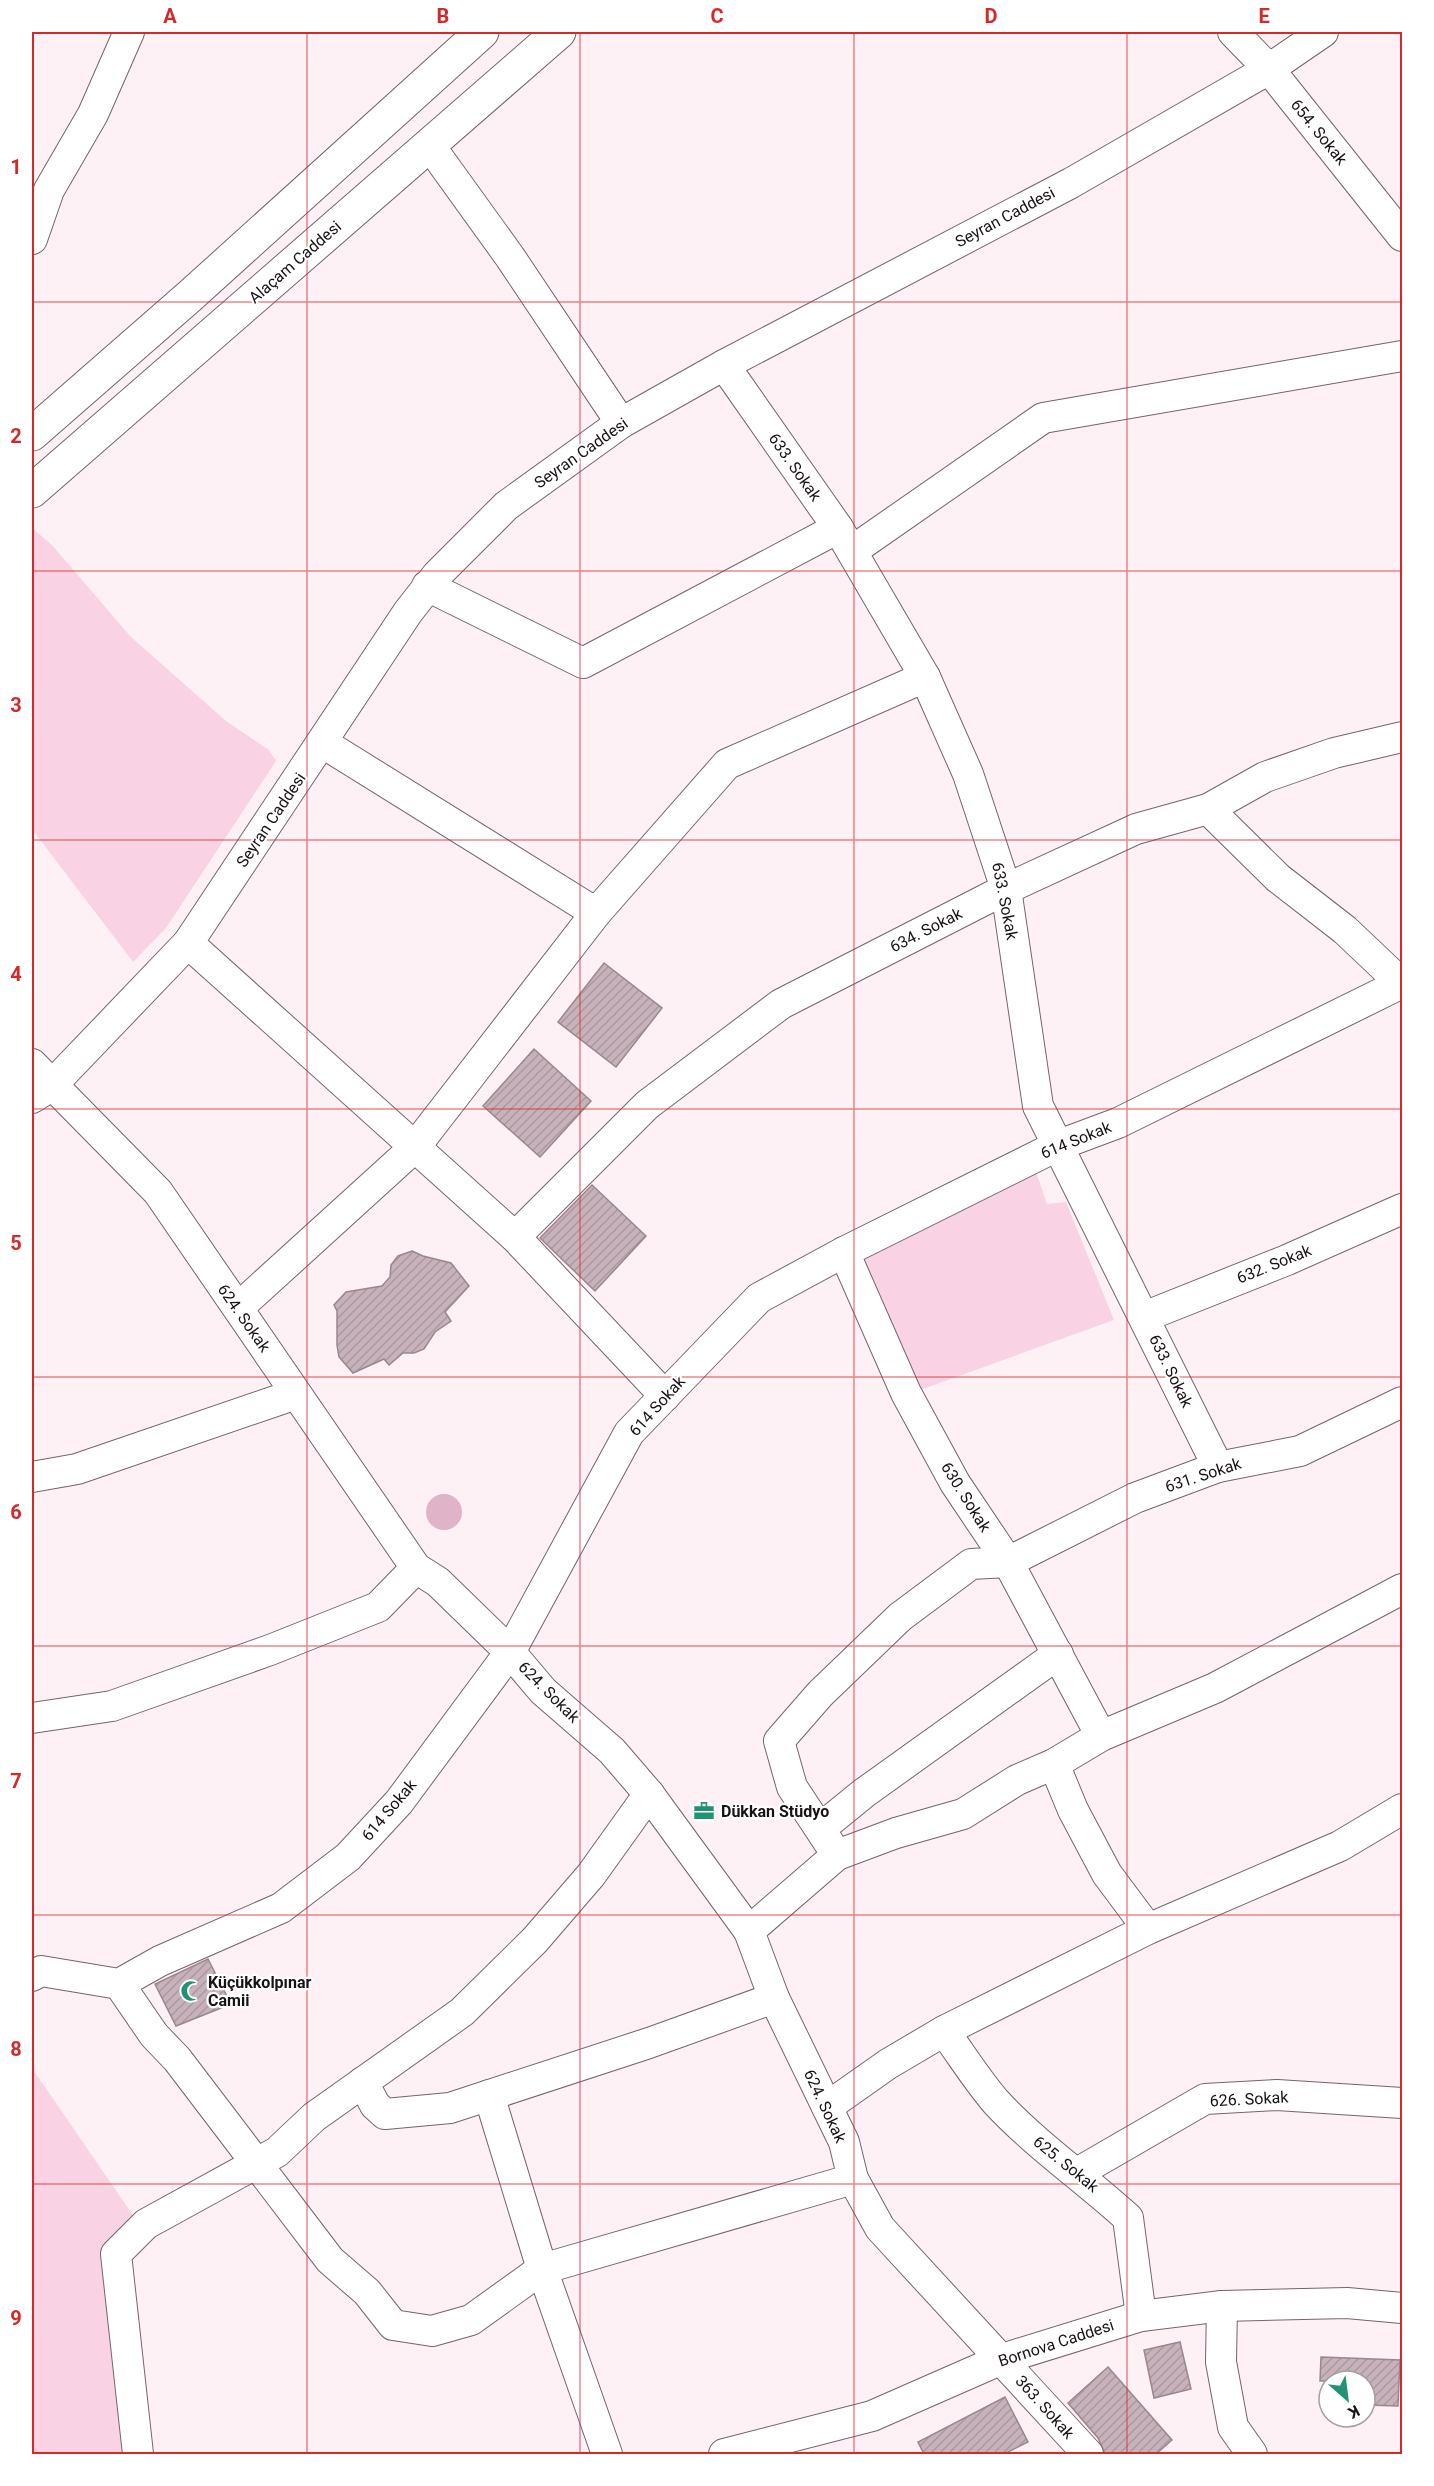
<svg xmlns="http://www.w3.org/2000/svg" width="1434" height="2486" viewBox="0 0 1434 2486" font-family="Roboto,sans-serif">
<style>
.green{fill:#f9d3e3}
.water{fill:#e1b3c8}
.building{fill:url(#building-hatch);stroke:#9a868e;stroke-width:1.5}
.lines{fill:none;stroke-linecap:round;stroke-linejoin:round}
.minor-casing{stroke:#76636c;stroke-width:32}
.major-casing{stroke:#76636c;stroke-width:35}
.minor{stroke:#fff;stroke-width:30}
.major{stroke:#fff;stroke-width:33}
.grid{fill:none;stroke:#d62828;stroke-width:1.5;stroke-opacity:0.55}
.labels{text-anchor:middle;dominant-baseline:central;stroke-width:4.5;stroke-linejoin:round;paint-order:stroke}
.street-label{font-size:16px;fill:#191215;stroke:#fff}
.poi-label{font-size:16px;font-weight:bold;fill:#191215;stroke:#fff;text-anchor:start}
.neatline{fill:none;stroke:#d62828;stroke-width:2}
.grid-label{font-size:20px;text-anchor:middle;font-weight:bold;fill:#d62828}
</style>
<defs>
<pattern id="building-hatch" width="6" height="6" patternUnits="userSpaceOnUse" patternTransform="scale(1.5)"><rect width="6" height="6" fill="#c7b2bb"/><path d="M-1 1l2-2M0 6l6-6M5 7l2-2" fill="none" stroke="#aa98a0"/></pattern>
</defs>
<rect width="100%" height="100%" fill="#fef1f6"/>
<g class="green">
<path d="M32,528L52,545L131,637L226,721L269,750L276,761L166,928L133,962L32,829Z"/>
<path d="M1035,1169L1047,1204L1066,1202L1114,1320L920,1390L860,1262L865,1252Z"/>
<path d="M32,2068L143,2230L109,2250L131,2454H32Z"/>
</g>
<circle class="water" cx="444" cy="1512" r="18"/>
<g class="building">
<path d="M604,963L662,1008L616,1067L558,1022Z"/>
<path d="M534,1049L591,1101L540,1157L483,1106Z"/>
<path d="M592,1185L646,1236L595,1291L540,1238Z"/>
<path d="M412,1251L423,1256L451,1263L469,1286L445,1312L451,1321L435,1332L424,1349L414,1353H403L389,1365L384,1359L353,1373L339,1357L337,1345V1311L334,1305L346,1292L382,1286L390,1277L391,1265L398,1256Z"/>
<path d="M208,1959L231,2004L176,2026L155,1984Z"/>
<path d="M1180,2342L1191,2389L1154,2398L1144,2350Z"/>
<path d="M1321,2357L1400,2360L1398,2406L1365,2405V2381H1320Z"/>
<path d="M1108,2367L1172,2440L1156,2454H1105L1098,2438L1068,2403Z"/>
<path d="M1005,2397L1028,2442L1004,2454H924L918,2442Z"/>
</g>
<g class="lines">
<g class="minor-casing">
<g id="minor">
<path d="M1233,32L1269,69L1402,236"/>
<path d="M430,146L510,257L621,423"/>
<path d="M32,239L49,190L93,114L129,32"/>
<path d="M724,365L838,528L925,677L968,774L1006,889L1038,1106L1218,1467"/>
<path d="M852,551L1043,418L1402,356"/>
<path d="M427,586L583,663L838,528"/>
<path d="M323,743L596,913"/>
<path d="M1208,809L1278,878L1345,930L1402,984"/>
<path d="M188,943L515,1237L665,1396"/>
<path d="M32,1064L158,1192L416,1568L438,1582L510,1652L543,1691L612,1751L649,1794L749,1931L774,1998L844,2142L853,2179L880,2228L1088,2454"/>
<path d="M32,1098L51,1086L188,943L408,612L437,575L506,506L621,423L724,365L1071,183L1269,69L1323,32"/>
<path d="M515,1237L647,1105L781,1004L1006,889L1136,829L1208,809L1265,777L1334,753L1402,737"/>
<path d="M844,1252L906,1393L955,1483L1008,1562L1101,1736"/>
<path d="M238,1308L415,1147L596,913L727,764L925,677"/>
<path d="M1144,1317L1287,1260L1402,1209"/>
<path d="M32,1477L77,1469L296,1394"/>
<path d="M32,1718L112,1706L270,1650L378,1607L416,1568"/>
<path d="M1054,1764L1073,1810L1107,1874L1148,1929"/>
<path d="M821,1828L864,1793L1058,1654"/>
<path d="M837,1855L896,1833L963,1814L1017,1780L1054,1764L1101,1736L1215,1688L1402,1589"/>
<path d="M749,1931L837,1855L792,1787L779,1741L820,1694L900,1617L971,1564L1008,1562L1135,1498L1218,1467L1300,1451L1402,1402"/>
<path d="M32,1976L41,1971L119,1984L160,1961L281,1908L348,1857L399,1802L510,1652L629,1433L759,1298L844,1252L1059,1145L1118,1123L1402,983"/>
<path d="M119,1984L154,2035L177,2059L330,2260L367,2292L393,2325L432,2331L471,2320L542,2269L853,2179"/>
<path d="M944,2031C961,2054 977,2080 996,2102C1036,2145 1085,2179 1128,2218L1141,2316"/>
<path d="M363,2082L375,2105L385,2114L450,2108L649,2043L774,1998"/>
<path d="M489,2095L542,2269L607,2454"/>
<path d="M827,2107L888,2064L944,2031L1148,1929L1340,1846L1402,1809"/>
<path d="M1077,2173L1205,2099L1277,2095L1402,2103"/>
<path d="M1222,2306L1221,2362L1233,2427L1252,2454"/>
<path d="M138,2454L116,2254L146,2224L277,2152L314,2117L462,2012L535,1940L591,1875L649,1794"/>
<path d="M724,2454L872,2416L1002,2359L1141,2316L1222,2306L1347,2303L1402,2308"/>
</g>
</g>
<g class="major-casing">
<g id="major">
<path d="M32,434L190,296L482,32"/>
<path d="M32,491L559,32"/>
</g>
</g>
<use href="#minor" class="minor"/>
<use href="#major" class="major"/>
</g>
<path class="grid" d="M307,32V2454M580,32V2454M854,32V2454M1127,32V2454M32,302H1402M32,571H1402M32,840H1402M32,1109H1402M32,1377H1402M32,1646H1402M32,1915H1402M32,2184H1402"/>
<defs>
<g id="office-bare" transform="scale(1.62)"><path d="M-6-3h4V-5.5h4V-3h4V5H-6ZM-1-4.5V-3h2v-1.5ZM-6 0V1H6V0Z" fill="#219274" stroke="#fff" stroke-width="2.5" paint-order="stroke"/></g>
<g id="mosque-bare" transform="scale(1.62)"><path d="M3.5-4.9A6 6 0 1 0 3.5 4.9A5 5 0 1 1 3.5-4.9Z" fill="#219274" stroke="#fff" stroke-width="2.5" paint-order="stroke"/></g>
</defs>
<g fill-rule="evenodd">
<use href="#office-bare" x="704" y="1811"/>
<use href="#mosque-bare" x="191" y="1991"/>
</g>
<g class="labels">
<g class="street-label">
<text transform="translate(1319 132) rotate(51)">654. Sokak</text>
<text transform="translate(1005 217) rotate(-28)">Seyran Caddesi</text>
<text transform="translate(295 262) rotate(-41)">Alaçam Caddesi</text>
<text transform="translate(581 453) rotate(-35)">Seyran Caddesi</text>
<text transform="translate(795 467) rotate(55)">633. Sokak</text>
<text transform="translate(271 820) rotate(-56)">Seyran Caddesi</text>
<text transform="translate(1005 901) rotate(79)">633. Sokak</text>
<text transform="translate(926 930) rotate(-27)">634. Sokak</text>
<text transform="translate(1076 1140) rotate(-22)">614 Sokak</text>
<text transform="translate(1274 1264) rotate(-22)">632. Sokak</text>
<text transform="translate(244 1318) rotate(55)">624. Sokak</text>
<text transform="translate(1171 1371) rotate(64)">633. Sokak</text>
<text transform="translate(657 1406) rotate(-48)">614 Sokak</text>
<text transform="translate(1203 1475) rotate(-18)">631. Sokak</text>
<text transform="translate(966 1497) rotate(58)">630. Sokak</text>
<text transform="translate(549 1692) rotate(45)">624. Sokak</text>
<text transform="translate(389 1810) rotate(-50)">614 Sokak</text>
<text transform="translate(1249 2099) rotate(-3)">626. Sokak</text>
<text transform="translate(825 2106) rotate(65)">624. Sokak</text>
<text transform="translate(1066 2164) rotate(39)">625. Sokak</text>
<text transform="translate(1056 2343) rotate(-18)">Bornova Caddesi</text>
<text transform="translate(1045 2407) rotate(48)">363. Sokak</text>
</g>
<g class="poi-label">
<text x="721" y="1811">Dükkan Stüdyo</text>
<text x="208" y="1982">Küçükkolpınar<tspan x="208" dy="18">Camii</tspan></text>
</g>
</g>
<rect width="1434" height="2486" fill="none" stroke="#ffffff" stroke-width="66"/>
<g transform="translate(1347 2399) rotate(152)"><circle r="28" fill="#ffffff" stroke="#a3a0a1" stroke-width="1.5"/>
<path d="M0-4.5L10 22L0 15L-10 22Z" fill="#219274"/>
<text y="-9" font-size="16" font-weight="bold" text-anchor="middle" fill="#191215">K</text>
</g>
<rect x="33" y="33" width="1368" height="2420" class="neatline"/>
<g class="grid-label">
<text x="170" y="23">A</text>
<text x="443" y="23">B</text>
<text x="717" y="23">C</text>
<text x="991" y="23">D</text>
<text x="1264" y="23">E</text>
<text x="16" y="174">1</text>
<text x="16" y="443">2</text>
<text x="16" y="712">3</text>
<text x="16" y="981">4</text>
<text x="16" y="1250">5</text>
<text x="16" y="1519">6</text>
<text x="16" y="1788">7</text>
<text x="16" y="2056">8</text>
<text x="16" y="2325">9</text>
</g>
</svg>
